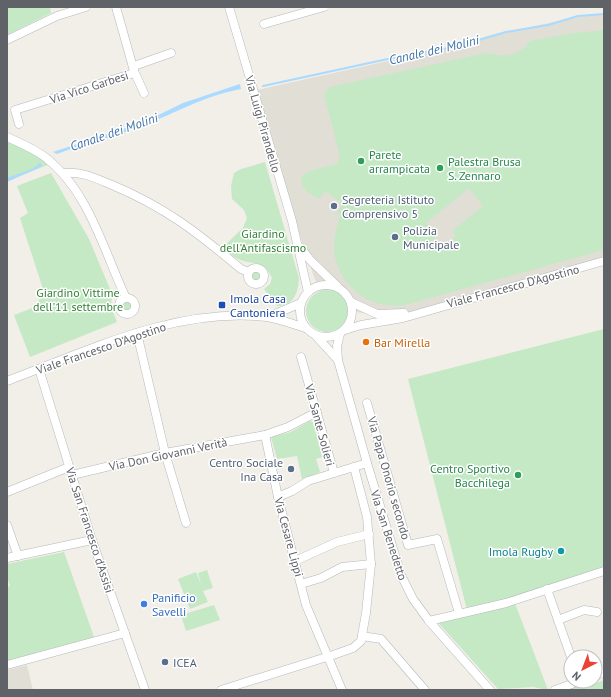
<svg xmlns="http://www.w3.org/2000/svg" width="611" height="697" viewBox="0 0 611 697" font-family="'PT Sans',sans-serif">
<style>
.education{fill:#e1ded6}
.green{fill:#c5e8c5;fill-rule:evenodd}
.water{fill:#aadaff}
.lines{fill:none;stroke-linecap:round;stroke-linejoin:round}
.stream{stroke:#aadaff;stroke-width:2}
.minor-casing{stroke:#b5b8bc;stroke-width:9}
.minor{stroke:#fff;stroke-width:8}
.leisure-dot{fill:#2e9e5b;stroke:#fff;stroke-width:1.5}
.service-dot{fill:#5c6f8a;stroke:#fff;stroke-width:1.5}
.transit-dot{fill:#1a4fb4;stroke:#fff;stroke-width:1.5}
.food-dot{fill:#e8710a;stroke:#fff;stroke-width:1.5}
.culture-dot{fill:#0f9aa8;stroke:#fff;stroke-width:1.5}
.shop-dot{fill:#3f7fe0;stroke:#fff;stroke-width:1.5}
.labels{text-anchor:middle;dominant-baseline:central;stroke-width:3;stroke-linejoin:round;paint-order:stroke}
.street-label{font-size:12px;fill:#5f6368;stroke:#fff}
.leisure-label{font-size:12px;fill:#27864d;stroke:#fff;text-anchor:start}
.service-label{font-size:12px;fill:#4e5e75;stroke:#fff;text-anchor:start}
.park-label{font-size:12px;fill:#348238;stroke:#fff}
.transit-label{font-size:12px;fill:#164399;stroke:#fff;text-anchor:start}
.food-label{font-size:12px;fill:#c56008;stroke:#fff;text-anchor:start}
.culture-label{font-size:12px;fill:#0d838f;stroke:#fff;text-anchor:end}
.shop-label{font-size:12px;fill:#366cbe;stroke:#fff;text-anchor:start}
.water-label{font-size:13px;font-style:italic;fill:#4174aa;stroke:#fff}
</style>
<rect width="100%" height="100%" fill="#f1efe8"/>
<g class="education">
<path d="M589,15H604V260L398,315L368,314L328,307L314,277L282,183L257,90L460,45L491,35Z"/>
<path d="M27,665L33,690H7V670Z"/>
</g>
<g class="green">
<path d="M7,7H50L51,13L7,35Z"/>
<path d="M604,30V250L401,306C393,306 384,305 376,303C354,296 335,273 334,249C334,238 337,226 340,215L337,213L343,204L325,191L319,199C310,194 298,188 302,176L309,171L337,164L340,156L324,94L330,87L486,53C505,57 518,57 530,41L575,33ZM469,188L483,206L452,231L456,236L443,247L440,243L436,246L432,241L437,236L426,223Z"/>
<path d="M7,134L53,163L7,181Z"/>
<path d="M265,162L299,278C298,293 294,306 277,306L264,289L270,284L272,278C263,258 254,266 238,259C233,257 228,251 223,247L243,228L247,218L244,210L232,199L231,186L234,173L241,169Z"/>
<path d="M51,173L89,239L112,294L111,307L117,322L30,357L14,315L35,307L44,292L20,218L28,213L17,186Z"/>
<circle cx="256" cy="276" r="6"/>
<circle cx="327" cy="311" r="21"/>
<circle cx="127" cy="306" r="5"/>
<path d="M604,329V571L513,598L548,690L533,687L498,689L435,619L467,610L408,379Z"/>
<path d="M310,421L313,422L322,457L316,459L320,472L302,479L297,456L277,459L271,437L291,432Z"/>
<path d="M64,552L94,637L7,661V587L10,586L7,577V564Z"/>
<path d="M207,570L213,588L203,591L208,602L190,609L178,579L196,572L201,585L198,573Z"/>
<path d="M214,605L220,620L186,631L181,615Z"/>
<path d="M604,680V690H565L582,683L584,688Z"/>
</g>
<g class="water">
<path d="M240,84L241,89C204,96 178,112 144,125C116,137 85,143 57,154L53,152L144,122L183,103Z"/>
<path d="M40,163L42,165L38,168L7,182V178L32,169Z"/>
</g>
<g class="lines">
<path class="stream" d="M263,86L397,57L455,47L506,32L548,25L578,16L604,14"/>
<g class="minor-casing">
<g id="minor">
<path d="M229,7L292,221L308,292"/>
<path d="M264,24L324,7"/>
<path d="M7,40L57,16L86,7"/>
<path d="M134,66L171,53"/>
<path d="M134,71L144,93"/>
<path d="M19,124L15,110L131,74L134,71L116,7"/>
<path d="M7,137C20,143 33,148 45,157C89,191 103,249 126,298"/>
<path d="M63,173C82,171 95,178 112,185C165,207 198,233 241,269L249,272"/>
<path d="M301,248L310,260L337,286"/>
<circle cx="256" cy="276" r="8"/>
<circle cx="326" cy="311" r="26"/>
<circle cx="127" cy="306" r="8"/>
<path d="M351,302L377,314L404,313"/>
<path d="M268,317L301,303"/>
<path d="M345,330L361,325L403,318L604,261"/>
<path d="M137,333L165,453L186,523"/>
<path d="M340,334L337,346L338,360L367,463L401,575L413,599L429,621L490,690"/>
<path d="M316,336L338,360"/>
<path d="M301,357L334,473"/>
<path d="M39,369L92,540L145,690"/>
<path d="M7,381C90,350 176,307 267,317C280,319 293,324 305,328"/>
<path d="M367,403L408,545L437,539L459,613"/>
<path d="M265,435L278,497L306,605L342,690"/>
<path d="M72,475L165,453L265,435L288,427L317,412"/>
<path d="M7,492L69,467"/>
<path d="M278,497L292,491L308,481L367,463"/>
<path d="M7,525L18,556"/>
<path d="M7,558L92,540"/>
<path d="M295,561L337,542L369,534"/>
<path d="M301,584L321,578L342,567L371,564"/>
<path d="M547,589L571,657"/>
<path d="M558,620L584,610L597,612"/>
<path d="M429,621L506,603L604,571"/>
<path d="M362,636L381,639L425,690"/>
<path d="M7,665L125,633"/>
<path d="M595,676L604,672"/>
<path d="M221,690L333,655L353,648L361,641L366,613L371,564L367,517L354,467"/>
<path d="M555,690L580,681"/>
</g>
</g>
<use href="#minor" class="minor"/>
</g>
<g class="leisure-dot">
<circle cx="361" cy="161" r="4"/>
<circle cx="440" cy="168" r="4"/>
<circle cx="518" cy="475" r="4"/>
</g>
<g class="service-dot">
<circle cx="334" cy="206" r="4"/>
<circle cx="395" cy="237" r="4"/>
<circle cx="291" cy="469" r="4"/>
<circle cx="165" cy="662" r="4"/>
</g>
<rect class="transit-dot" x="218" y="301" width="8" height="8" rx="2"/>
<circle class="food-dot" cx="366" cy="342" r="4"/>
<circle class="culture-dot" cx="561" cy="551" r="4"/>
<circle class="shop-dot" cx="144" cy="604" r="4"/>
<g class="labels">
<g class="street-label">
<text transform="translate(89 87) rotate(-18)">Via Vico Garbesi</text>
<text transform="translate(263 124) rotate(74)">Via Luigi Pirandello</text>
<text transform="translate(513 286) rotate(-15)">Viale Francesco D'Agostino</text>
<text transform="translate(101 348) rotate(-19)">Viale Francesco D'Agostino</text>
<text transform="translate(320 425) rotate(75)">Via Sante Solieri</text>
<text transform="translate(168 454) rotate(-12)">Via Don Giovanni Verità</text>
<text transform="translate(389 478) rotate(74)">Via Papa Onorio secondo</text>
<text transform="translate(90 530) rotate(72)">Via San Francesco d'Assisi</text>
<text transform="translate(389 535) rotate(72)">Via San Benedetto</text>
<text transform="translate(289 537) rotate(75)">Via Cesare Lippi</text>
</g>
<g class="leisure-label">
<text x="369" y="154">Parete<tspan x="369" dy="14">arrampicata</tspan></text>
<text x="448" y="161">Palestra Brusa<tspan x="448" dy="14">S. Zennaro</tspan></text>
<text x="510" y="468" text-anchor="end">Centro Sportivo<tspan x="510" dy="14">Bacchilega</tspan></text>
</g>
<g class="service-label">
<text x="342" y="199">Segreteria Istituto<tspan x="342" dy="14">Comprensivo 5</tspan></text>
<text x="403" y="230">Polizia<tspan x="403" dy="14">Municipale</tspan></text>
<text x="283" y="462" text-anchor="end">Centro Sociale<tspan x="283" dy="14">Ina Casa</tspan></text>
<text x="173" y="662">ICEA</text>
</g>
<g class="park-label">
<text x="263" y="233">Giardino<tspan x="263" dy="14">dell'Antifascismo</tspan></text>
<text x="78" y="292">Giardino Vittime<tspan x="78" dy="14">dell'11 settembre</tspan></text>
</g>
<g class="transit-label">
<text x="230" y="298">Imola Casa<tspan x="230" dy="14">Cantoniera</tspan></text>
</g>
<g class="food-label">
<text x="374" y="342">Bar Mirella</text>
</g>
<g class="culture-label">
<text x="553" y="551">Imola Rugby</text>
</g>
<g class="shop-label">
<text x="152" y="597">Panificio<tspan x="152" dy="14">Savelli</tspan></text>
</g>
<g class="water-label">
<text transform="translate(434 50) rotate(-13)">Canale dei Molini</text>
<text transform="translate(114 132) rotate(-19)">Canale dei Molini</text>
</g>
</g>
<rect width="611" height="697" fill="none" stroke="#5f6368" stroke-width="16"/>
<g transform="translate(583 669) rotate(222)"><circle r="19" fill="#ffffff" stroke="#bfc1c3"/>
<path d="M0-3L7 15L0 10L-7 15Z" fill="#ea4335"/>
<text y="-6" font-size="11" font-weight="bold" text-anchor="middle" fill="#5f6368">N</text>
</g>
</svg>
